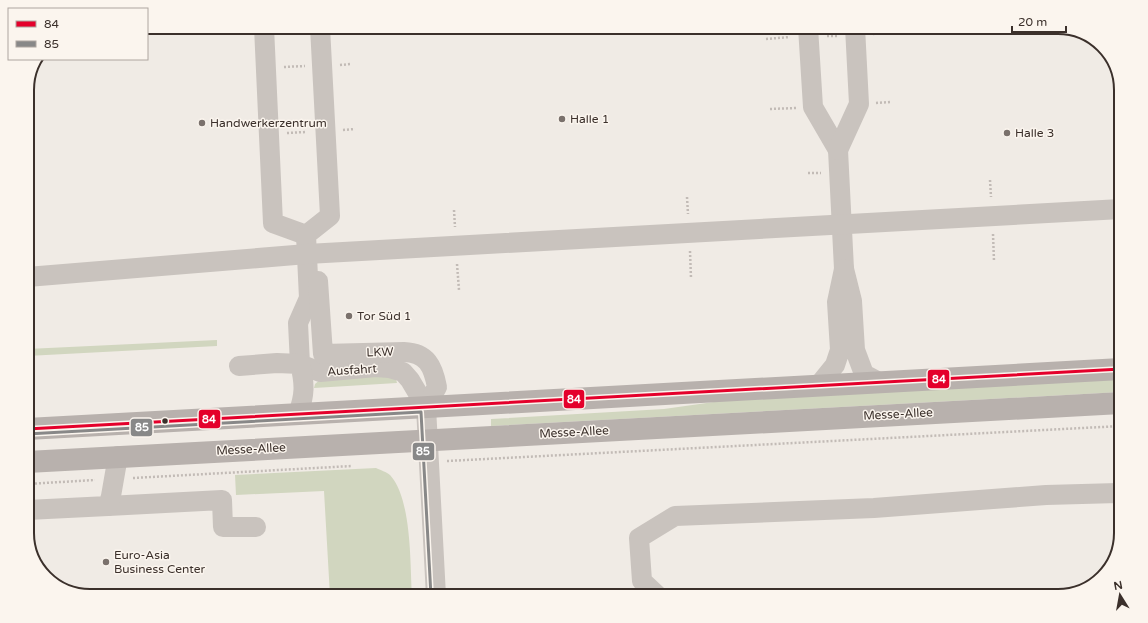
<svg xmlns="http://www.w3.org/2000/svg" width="1148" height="623" viewBox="0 0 1148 623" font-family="'Varela Round',sans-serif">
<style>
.green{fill:#d1d6bf}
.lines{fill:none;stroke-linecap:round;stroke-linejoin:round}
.path{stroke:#c2bbb6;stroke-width:2.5;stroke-dasharray:2 2;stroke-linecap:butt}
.minor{stroke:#c9c3be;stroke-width:20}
.major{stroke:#b8b1ad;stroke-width:22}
.bus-1-casing{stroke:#fbf5ee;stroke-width:6}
.bus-2-casing{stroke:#fbf5ee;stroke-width:6}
.bus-1{stroke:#e4002b;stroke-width:3}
.bus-2{stroke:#888;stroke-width:3}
.poi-dot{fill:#7a716c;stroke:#fbf5ee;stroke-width:1.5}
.bus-dot{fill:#3b302b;stroke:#fbf5ee;stroke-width:1.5}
.labels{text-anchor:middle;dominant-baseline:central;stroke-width:3;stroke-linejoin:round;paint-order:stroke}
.poi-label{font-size:12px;fill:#3b302b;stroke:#fbf5ee;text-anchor:start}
.street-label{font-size:12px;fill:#3b302b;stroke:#fbf5ee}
.rim{fill:none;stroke:#3b302b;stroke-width:2}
.line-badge{stroke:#fbf5ee;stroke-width:1.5}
.badge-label{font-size:11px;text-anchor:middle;font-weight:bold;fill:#fff}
</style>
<rect width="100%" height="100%" fill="#f0ebe5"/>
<g class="green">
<path d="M217,340V346L27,356V349Z"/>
<path d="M389,375L396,379L397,383L314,388L315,384L321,379Z"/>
<path d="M1121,377V392L491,426V419L664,409L742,398Z"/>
<path d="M376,468C380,470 387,472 390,475C412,499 410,564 412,596H330L324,491L236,495L235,475Z"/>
</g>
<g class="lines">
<g class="path">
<path d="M873,34L887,33"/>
<path d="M827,36H838"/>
<path d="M766,39L790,37"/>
<path d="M340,65L351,64"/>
<path d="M284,67L305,66"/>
<path d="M876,103L890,102"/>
<path d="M770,109L796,108"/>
<path d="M343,130L355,129"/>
<path d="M287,133L306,132"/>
<path d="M808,173H821"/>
<path d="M990,180L991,197"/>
<path d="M687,197L688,214"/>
<path d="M454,210L455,227"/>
<path d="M993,234L994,261"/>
<path d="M690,251L691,278"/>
<path d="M457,264L459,290"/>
<path d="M447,461L1121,426"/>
<path d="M133,478L352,466"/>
<path d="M27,484L95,480"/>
</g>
<g class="minor">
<path d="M264,27L273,223L306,235"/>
<path d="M320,27L330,216L306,235L309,298L298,323L300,364L320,372L376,367L389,368L403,372L410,380L426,407L436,596"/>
<path d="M808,27L813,107L838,150L844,269"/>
<path d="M838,150L859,104L855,27"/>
<path d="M27,277L307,254L1121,209"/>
<path d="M318,281L323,354L404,352C427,353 433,366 437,387L426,407"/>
<path d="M239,366L277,363L300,364C305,384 305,395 298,414"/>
<path d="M818,386L835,365L840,350L837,302L844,269L852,301L855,350L864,374L879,382"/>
<path d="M108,506L222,500L223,527H256"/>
<path d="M27,510L108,506L111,496L118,456"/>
<path d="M658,596L642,581L639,538L675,516L874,508L1046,495L1118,493L1121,495"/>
</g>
<g class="major">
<path d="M27,429L1121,369"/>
<path d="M27,462L1121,403"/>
</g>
<g class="bus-1-casing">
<path id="bus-1" d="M27,429L1121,369"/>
</g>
<g class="bus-2-casing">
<path id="bus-2" d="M27,434L421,412L431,596"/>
</g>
<use href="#bus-1" class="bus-1"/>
<use href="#bus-2" class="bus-2"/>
</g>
<g class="poi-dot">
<circle cx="562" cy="119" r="4"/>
<circle cx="202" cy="123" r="4"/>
<circle cx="1007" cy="133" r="4"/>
<circle cx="349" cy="316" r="4"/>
<circle cx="106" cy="562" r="4"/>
</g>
<circle class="bus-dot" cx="165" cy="421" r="3.5"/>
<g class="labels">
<g class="poi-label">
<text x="570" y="119">Halle 1</text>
<text x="210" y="123">Handwerkerzentrum</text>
<text x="1015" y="133">Halle 3</text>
<text x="357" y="316">Tor Süd 1</text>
<text x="114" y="555">Euro-Asia<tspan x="114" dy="14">Business Center</tspan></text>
</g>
<g class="street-label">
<text transform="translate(380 352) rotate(-2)">LKW</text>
<text transform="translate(352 370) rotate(-4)">Ausfahrt</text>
<text transform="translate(898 414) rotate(-3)">Messe-Allee</text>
<text transform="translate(574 432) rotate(-3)">Messe-Allee</text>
<text transform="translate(251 449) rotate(-3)">Messe-Allee</text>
</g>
</g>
<path d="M0 0H1148V623H0ZM90 34H1058A56 56 0 0 1 1114 90V533A56 56 0 0 1 1058 589H90A56 56 0 0 1 34 533V90A56 56 0 0 1 90 34Z" fill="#fbf5ee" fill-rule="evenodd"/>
<path class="rim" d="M90 34H1058A56 56 0 0 1 1114 90V533A56 56 0 0 1 1058 589H90A56 56 0 0 1 34 533V90A56 56 0 0 1 90 34Z"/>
<g class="line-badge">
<rect x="927" y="369" width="23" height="20" rx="4" fill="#e4002b"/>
<rect x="563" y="389" width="22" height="20" rx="4" fill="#e4002b"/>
<rect x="198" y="409" width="23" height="20" rx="4" fill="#e4002b"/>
<rect x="130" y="418" width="23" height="19" rx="4" fill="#888"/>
<rect x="412" y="442" width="23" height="19" rx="4" fill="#888"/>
</g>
<g class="badge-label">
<text x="939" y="383">84</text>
<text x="574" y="403">84</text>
<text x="209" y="423">84</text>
<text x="142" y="431">85</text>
<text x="423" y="455">85</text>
</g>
<rect x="8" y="8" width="140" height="52" fill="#fbf5ee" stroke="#aea6a0"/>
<rect x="16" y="21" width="20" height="6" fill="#e4002b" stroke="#aea6a0"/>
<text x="44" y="28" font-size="12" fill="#3b302b">84</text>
<rect x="16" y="41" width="20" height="6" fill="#888888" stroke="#aea6a0"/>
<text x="44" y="48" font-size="12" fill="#3b302b">85</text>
<g transform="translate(1120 595) rotate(349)" stroke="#fbf5ee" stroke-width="3" paint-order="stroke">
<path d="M0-3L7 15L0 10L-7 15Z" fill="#3b302b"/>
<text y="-6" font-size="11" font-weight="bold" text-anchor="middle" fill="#3b302b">N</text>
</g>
<path d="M1012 26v6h54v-6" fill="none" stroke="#3b302b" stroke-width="2"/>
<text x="1018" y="26" font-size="12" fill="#3b302b" stroke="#fbf5ee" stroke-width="3" paint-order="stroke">20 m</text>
</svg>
